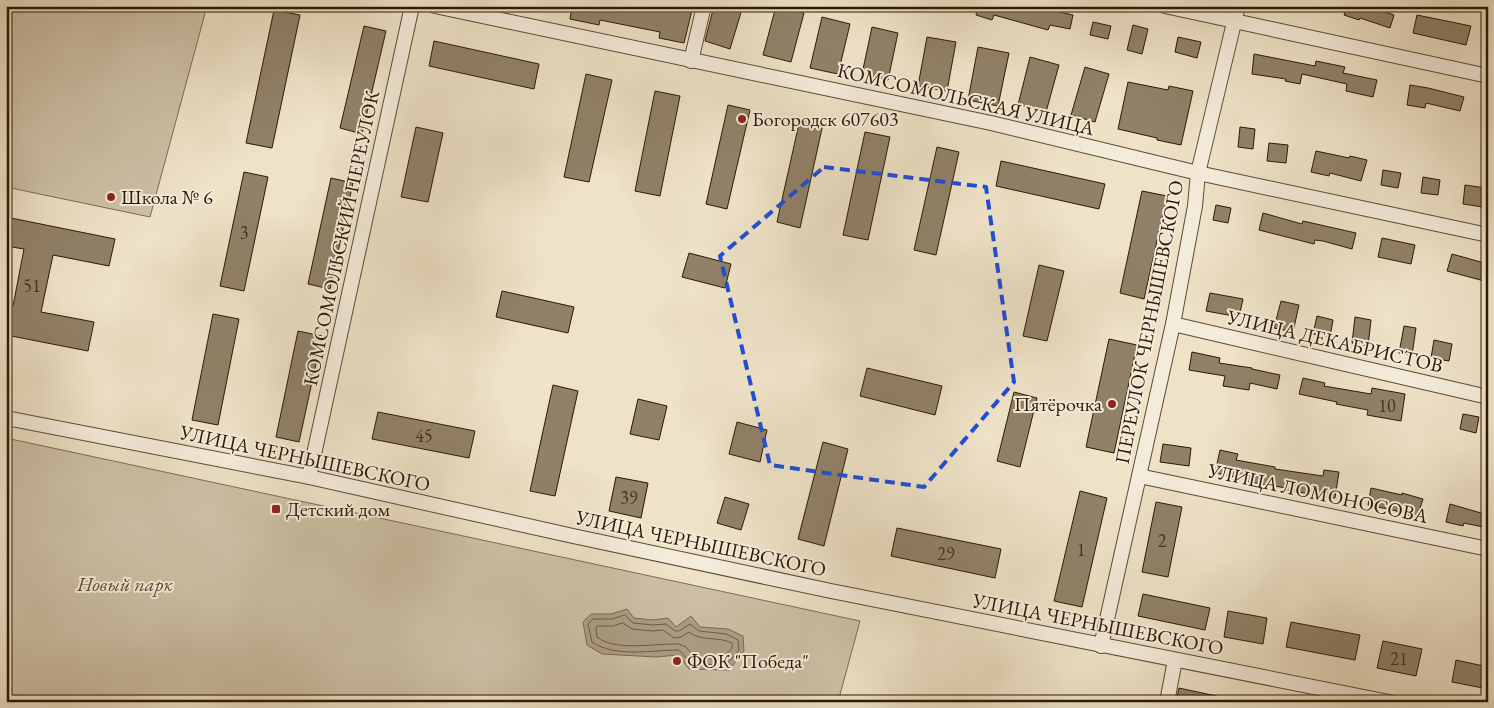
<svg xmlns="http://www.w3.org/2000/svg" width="1494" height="708" viewBox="0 0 1494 708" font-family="'EB Garamond',serif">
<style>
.green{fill:#cdc0a6;stroke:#7d6c54}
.water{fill:#ac9d84;stroke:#796850}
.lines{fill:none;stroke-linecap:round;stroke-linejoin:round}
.shore{stroke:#6c5a43;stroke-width:1}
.building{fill:#918168;stroke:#2d1802}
.street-casing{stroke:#5d4a33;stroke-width:16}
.street{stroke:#f4ecdb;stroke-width:14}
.marked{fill:none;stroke:#1d4ed8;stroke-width:4;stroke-dasharray:10 6;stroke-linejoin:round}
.poi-dot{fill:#8f2418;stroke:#f4ecdb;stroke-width:2}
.labels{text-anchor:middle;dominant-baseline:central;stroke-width:4;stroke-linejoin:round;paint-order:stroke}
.number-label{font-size:18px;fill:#46321c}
.street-label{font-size:20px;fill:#2d1802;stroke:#f4ecdb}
.poi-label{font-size:20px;fill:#2d1802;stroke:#f4ecdb;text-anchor:start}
.park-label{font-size:20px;font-style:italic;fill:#5d4a33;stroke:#f4ecdb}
</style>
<rect width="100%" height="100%" fill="#eee2c7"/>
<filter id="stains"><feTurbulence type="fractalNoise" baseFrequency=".004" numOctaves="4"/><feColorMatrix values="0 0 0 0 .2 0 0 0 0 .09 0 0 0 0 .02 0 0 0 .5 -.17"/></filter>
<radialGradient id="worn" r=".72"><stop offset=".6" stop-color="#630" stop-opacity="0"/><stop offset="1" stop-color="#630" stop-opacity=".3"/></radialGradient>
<g class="green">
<path d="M6,6H207L150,217L6,187Z"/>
<path d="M6,438L860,621L838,702H6Z"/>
</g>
<path class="water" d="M627,609L634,618L653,620L668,618L676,627L691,616L700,627L728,629L743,636L744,651L729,670L689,669L678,655L656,657L602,654L587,645L583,622L591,614H611Z"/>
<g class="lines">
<g class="shore">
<path d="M625,615L633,623L653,625L666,624L675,631H679L690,624L699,631L726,634L738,640L739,650L726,665L692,664L679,650C651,650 616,658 592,642L588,624L593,619H612Z"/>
<path d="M623,623L632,629L652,631L663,630L674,638L681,637L689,632C702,642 718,636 732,643V648L723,658H695L686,647L679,644C656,643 616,652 597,637L596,628L597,626H612Z"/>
</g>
</g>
<g class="building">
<path d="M572,6H693L684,43L659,38L660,32L600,20L599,25L570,19Z"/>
<path d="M714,6H743L730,49L705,41Z"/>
<path d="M776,6L804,13L791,62L763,55Z"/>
<path d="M975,6H1034L1073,15L1070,29L1050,25L1048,30L994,15L992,20L976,15L977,10L975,9Z"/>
<path d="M1347,6H1367L1394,15L1390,28L1360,18L1359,20L1344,15Z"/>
<path d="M274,10L300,15L272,148L246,143Z"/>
<path d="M1417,15L1471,26L1466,45L1413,33Z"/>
<path d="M822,17L850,24L838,74L810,68Z"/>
<path d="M1093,22L1111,26L1108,39L1090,35Z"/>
<path d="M1133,25L1148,29L1142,54L1127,50Z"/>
<path d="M364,26L386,31L362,134L340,128Z"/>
<path d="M872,27L898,33L888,80L862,74Z"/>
<path d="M927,37L956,42L947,91L918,86Z"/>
<path d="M1178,37L1201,42L1197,58L1175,52Z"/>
<path d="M434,41L539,64L534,89L429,66Z"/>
<path d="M978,47L1009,53L998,106L968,100Z"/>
<path d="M1254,54L1315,66L1316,61L1345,67L1343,73L1377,80L1373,97L1346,91L1347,84L1302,74L1300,84L1285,81L1286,79L1252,74Z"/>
<path d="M1030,57L1059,65L1046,112L1018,105Z"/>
<path d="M1085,67L1109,74L1095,122L1071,115Z"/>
<path d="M586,74L612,80L589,182L564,177Z"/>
<path d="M1128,82L1168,90L1169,86L1193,91L1181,145L1157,140V138L1118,129Z"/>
<path d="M1410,85L1428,88L1464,97L1460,111L1426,103L1425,108L1407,105Z"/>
<path d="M655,91L680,96L660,196L635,191Z"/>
<path d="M728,105L750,110L727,209L706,204Z"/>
<path d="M800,119L823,124L800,228L777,222Z"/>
<path d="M416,127L443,133L428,202L401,197Z"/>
<path d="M1240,127L1255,129L1253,149L1238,147Z"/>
<path d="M865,132L890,137L868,240L843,235Z"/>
<path d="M1269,143L1288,145L1286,163L1267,161Z"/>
<path d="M937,147L959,152L936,255L914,250Z"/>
<path d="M1316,151L1349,158L1350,156L1367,160L1361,181L1330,173L1329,176L1311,172Z"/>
<path d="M1001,161L1105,184L1099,209L996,186Z"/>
<path d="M1383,170L1401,173L1398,188L1381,185Z"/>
<path d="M244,172L268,177L244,291L220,286Z"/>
<path d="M1423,177L1440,180L1438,195L1421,193Z"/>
<path d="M331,178L353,183L330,289L308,284Z"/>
<path d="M1465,185L1486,188L1483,207L1463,204Z"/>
<path d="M1142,191L1167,196L1144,299L1120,293Z"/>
<path d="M1216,205L1231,208L1228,223L1213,220Z"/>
<path d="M1263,213L1302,224L1303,221L1356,233L1352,249L1323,241L1315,240L1314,244L1259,230Z"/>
<path d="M6,217L115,239L109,266L53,255L41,312L94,322L88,351L6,335V305L13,306L24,249L6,246Z"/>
<path d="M1382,238L1415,245L1411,264L1378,257Z"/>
<path d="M689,253L731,264L725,288L682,277Z"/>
<path d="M1452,254L1488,264V282L1447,271Z"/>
<path d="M1039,265L1064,271L1047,341L1023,336Z"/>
<path d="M502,291L574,307L568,333L496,317Z"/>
<path d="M1210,293L1243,299L1239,317L1206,311Z"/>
<path d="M1281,301L1299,305L1293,332L1274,328Z"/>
<path d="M213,314L239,319L218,425L192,420Z"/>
<path d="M1317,316L1333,320L1330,337L1313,334Z"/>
<path d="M1355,317L1371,320L1368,346L1352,343Z"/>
<path d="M1404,326L1416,328L1412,355L1399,353Z"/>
<path d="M298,331L322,336L299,442L276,437Z"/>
<path d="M1109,339L1137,345L1114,453L1086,447Z"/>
<path d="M1434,340L1452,344L1449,361L1431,358Z"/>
<path d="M1192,352L1220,358L1219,363L1252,368V369L1280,375L1277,389L1250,383L1249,390L1223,386L1225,376L1189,370Z"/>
<path d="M867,368L942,386L935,415L860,396Z"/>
<path d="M1303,378L1325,383L1324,386L1371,394L1372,388L1405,394L1401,421L1367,415L1368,410L1336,404L1337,402L1299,394Z"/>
<path d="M553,385L578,391L555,496L530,491Z"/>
<path d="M1014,392L1037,398L1020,467L997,461Z"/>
<path d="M638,399L667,406L659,440L630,434Z"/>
<path d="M378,412L475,431L469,458L372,439Z"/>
<path d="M1463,414L1479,417L1476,433L1460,429Z"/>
<path d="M737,422L767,430L760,462L729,454Z"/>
<path d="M823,442L848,449L824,546L798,539Z"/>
<path d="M1163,444L1191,448L1189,466L1160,462Z"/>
<path d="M1220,450L1238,454L1236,460L1275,467V469L1323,476L1324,470L1339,472L1335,498L1286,490V488L1244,481V479L1215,473Z"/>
<path d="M616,477L648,483L641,518L609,511Z"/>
<path d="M1371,488L1402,495V493L1423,499L1417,518L1397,512V511L1368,505Z"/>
<path d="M1080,491L1107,498L1082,607L1054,601Z"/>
<path d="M725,497L749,504L741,530L717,523Z"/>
<path d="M1156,502L1182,507L1168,577L1142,572Z"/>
<path d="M1450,504L1488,515V528L1464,523L1463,526L1446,522Z"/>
<path d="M897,528L1001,549L995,578L891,556Z"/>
<path d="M1143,594L1210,608L1205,630L1138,616Z"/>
<path d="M1228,611L1267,618L1263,644L1224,637Z"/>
<path d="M1291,622L1360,635L1355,660L1286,647Z"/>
<path d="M1383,641L1422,649L1416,676L1377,668Z"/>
<path d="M1456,660L1488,667V689L1452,682Z"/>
<path d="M1179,688L1221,697V702H1176Z"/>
</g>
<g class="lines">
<g class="street-casing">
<g id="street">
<path d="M435,6L991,123L1198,173L1488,235"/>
<path d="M1165,6L1488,76"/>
<path d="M691,61L704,6"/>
<path d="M1173,324L1488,397"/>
<path d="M6,418L309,477L573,536L831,591L1389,702"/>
<path d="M1139,476L1488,549"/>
<path d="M309,477L412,6"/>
<path d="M1101,646L1173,324L1195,206L1198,173L1238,6"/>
<path d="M1167,702L1175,660"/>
</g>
</g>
<use href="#street" class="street"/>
</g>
<path class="marked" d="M824,167L986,187L1014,382L924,487L770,465L720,256Z"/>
<g class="poi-dot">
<circle cx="742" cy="119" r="5"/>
<circle cx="111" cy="197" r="5"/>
<circle cx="1112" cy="404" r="5"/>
<rect x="271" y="504" width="10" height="10" rx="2.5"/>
<circle cx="677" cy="661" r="5"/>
</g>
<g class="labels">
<g class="number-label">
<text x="244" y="232">3</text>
<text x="32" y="285">51</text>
<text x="1387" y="405">10</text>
<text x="424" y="435">45</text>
<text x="629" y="497">39</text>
<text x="1162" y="540">2</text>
<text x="1081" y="549">1</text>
<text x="946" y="553">29</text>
<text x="1399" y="658">21</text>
</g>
<g class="street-label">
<text transform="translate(966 99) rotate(13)">КОМСОМОЛЬСКАЯ УЛИЦА</text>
<text transform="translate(341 238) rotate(-78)">КОМСОМОЛЬСКИЙ ПЕРЕУЛОК</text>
<text transform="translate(1149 322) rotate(-79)">ПЕРЕУЛОК ЧЕРНЫШЕВСКОГО</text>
<text transform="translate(1335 341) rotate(13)">УЛИЦА ДЕКАБРИСТОВ</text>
<text transform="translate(305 458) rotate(12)">УЛИЦА ЧЕРНЫШЕВСКОГО</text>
<text transform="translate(1318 493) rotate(12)">УЛИЦА ЛОМОНОСОВА</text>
<text transform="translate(701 543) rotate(12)">УЛИЦА ЧЕРНЫШЕВСКОГО</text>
<text transform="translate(1098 624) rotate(11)">УЛИЦА ЧЕРНЫШЕВСКОГО</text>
</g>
<g class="poi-label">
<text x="752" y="119">Богородск 607603</text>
<text x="121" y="197">Школа № 6</text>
<text x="1102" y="404" text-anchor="end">Пятёрочка</text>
<text x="286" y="509">Детский дом</text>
<text x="687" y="661">ФОК "Победа"</text>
</g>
<g class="park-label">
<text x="125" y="584">Новый парк</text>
</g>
</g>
<rect width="1494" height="708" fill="none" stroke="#eee2c7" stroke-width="25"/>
<rect x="8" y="8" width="1479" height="693" fill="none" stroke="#2d1802" stroke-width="2.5"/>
<rect x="12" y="12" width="1469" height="683" fill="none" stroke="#2d1802"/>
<rect width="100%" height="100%" filter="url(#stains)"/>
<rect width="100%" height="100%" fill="url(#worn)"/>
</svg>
